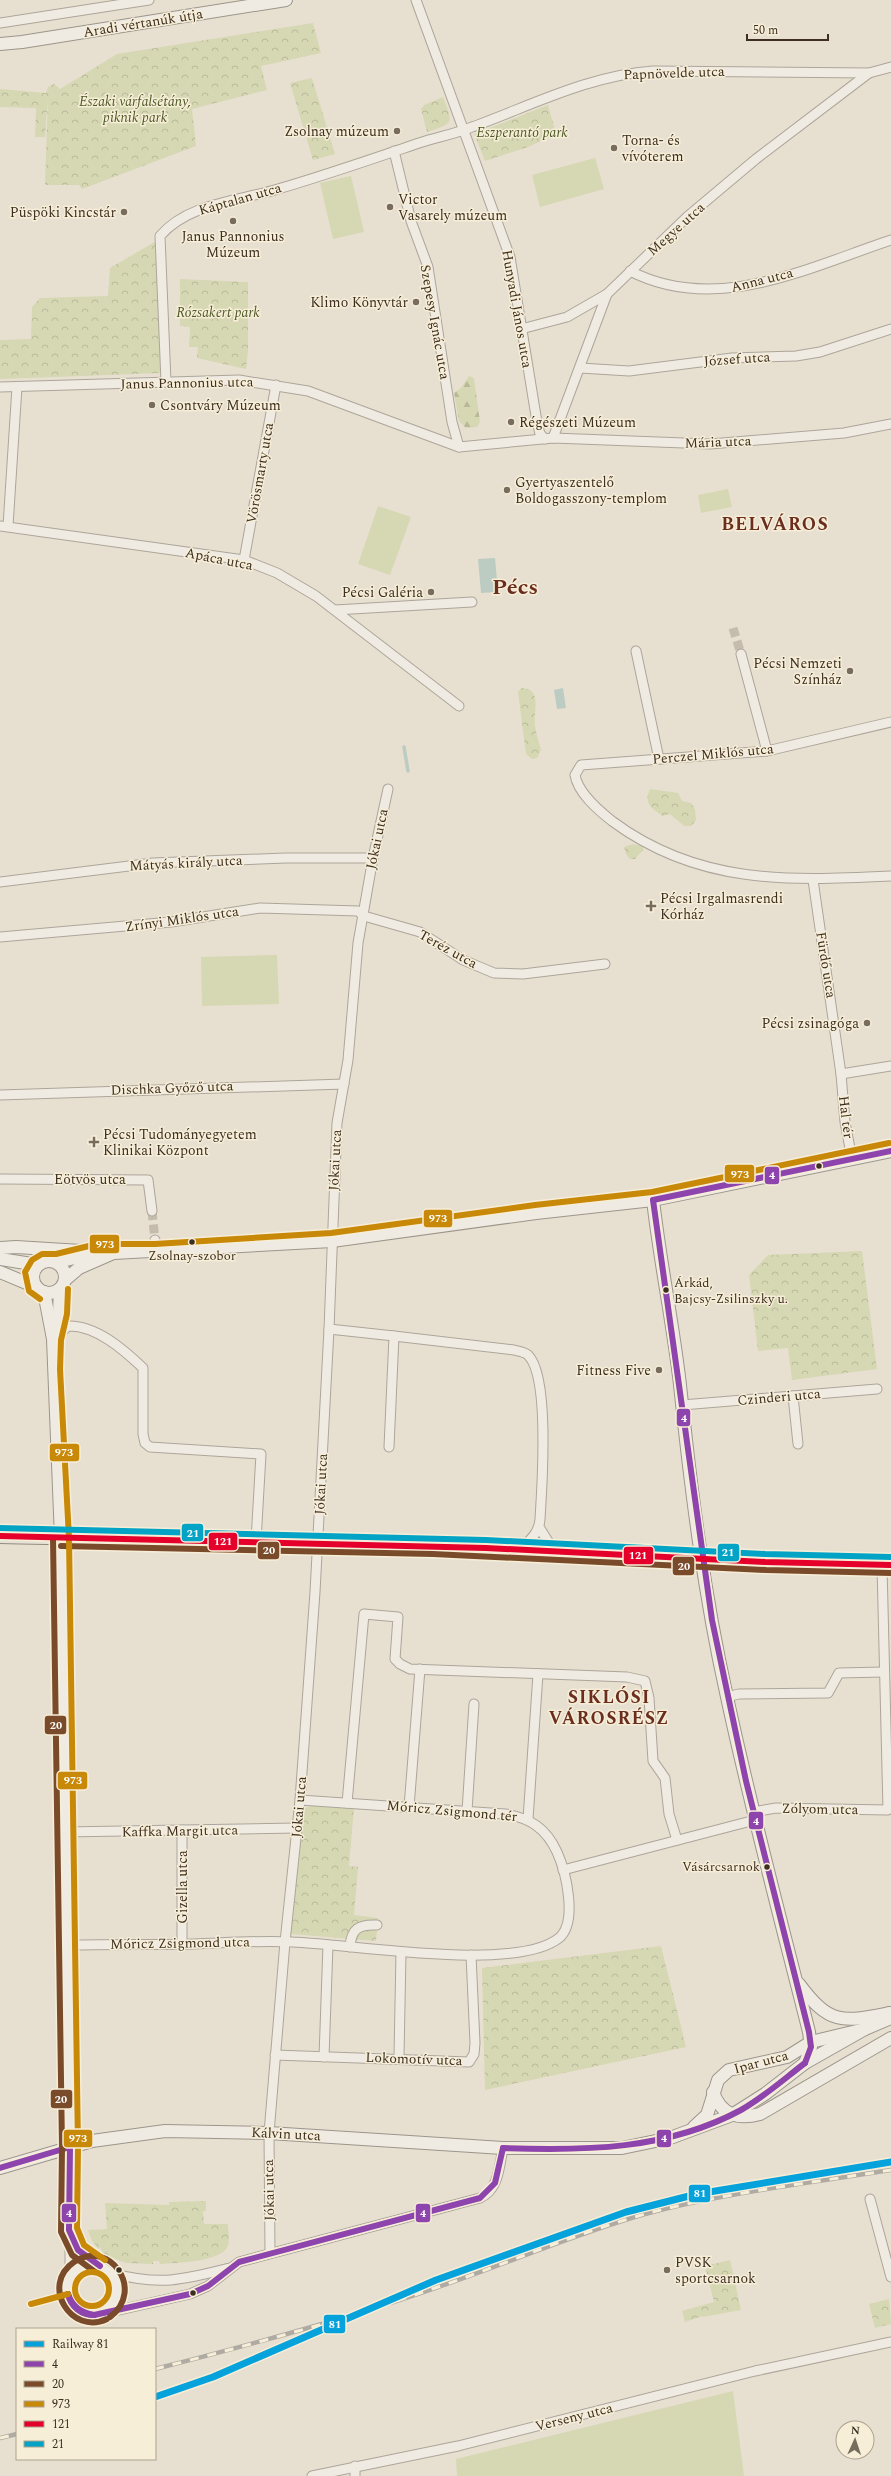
<svg xmlns="http://www.w3.org/2000/svg" width="891" height="2476" viewBox="0 0 891 2476" font-family="Spectral,serif">
<style>
.forest{fill:url(#forest-firs)}
.park{fill:url(#park-crowns)}
.pitch{fill:#d6d7b3}
.water{fill:#bcccc2}
.lines{fill:none;stroke-linecap:round;stroke-linejoin:round}
.stream{stroke:#bcccc2;stroke-width:3.5}
.street-tunnel{stroke:#c5bcae;stroke-width:9;stroke-dasharray:9 4.5;stroke-linecap:butt}
.street-casing{stroke:#ada599;stroke-width:11}
.secondary-casing{stroke:#9c958a;stroke-width:14}
.primary-casing{stroke:#928b80;stroke-width:16}
.street{stroke:#efebe3;stroke-width:9}
.secondary{stroke:#efebe3;stroke-width:12}
.primary{stroke:#e6e1d4;stroke-width:14}
.rail-casing{stroke:#afaaa2;stroke-width:4.5}
.rail{stroke:#f7eed8;stroke-width:3;stroke-dasharray:9;stroke-linecap:butt}
.bus-1-casing{stroke:#f7eed8;stroke-width:9}
.bus-2-casing{stroke:#f7eed8;stroke-width:9}
.bus-3-casing{stroke:#f7eed8;stroke-width:9}
.bus-4-casing{stroke:#f7eed8;stroke-width:9}
.bus-5-casing{stroke:#f7eed8;stroke-width:9}
.bus-1{stroke:#8e44ad;stroke-width:6}
.bus-2{stroke:#7a4b2a;stroke-width:6}
.bus-3{stroke:#c88808;stroke-width:6}
.bus-4{stroke:#e4002b;stroke-width:6}
.bus-5{stroke:#03a3c5;stroke-width:6}
.rail-1-casing{stroke:#f7eed8;stroke-width:10}
.rail-1{stroke:#06a2db;stroke-width:7}
.poi-dot{fill:#786c5e;stroke:#f7eed8;stroke-width:1.5}
.bus-dot{fill:#3d2e20;stroke:#f7eed8;stroke-width:1.5}
.labels{text-anchor:middle;dominant-baseline:central;stroke-width:3;stroke-linejoin:round;paint-order:stroke}
.bus-label{font-size:13px;fill:#3d2e20;stroke:#f7eed8}
.street-label{font-size:14px;fill:#3d2e20;stroke:#f7eed8}
.park-label{font-size:14px;font-style:italic;fill:#4d5a26;stroke:#f7eed8}
.poi-label{font-size:14px;fill:#3d2e20;stroke:#f7eed8;text-anchor:start}
.district-label{font-size:18px;font-weight:bold;letter-spacing:1px;fill:#6b2e1e;stroke:#f7eed8}
.town-label{font-size:22px;font-weight:bold;fill:#6b2e1e;stroke:#f7eed8}
.line-badge{stroke:#f7eed8;stroke-width:1.5}
.badge-label{font-size:11px;text-anchor:middle;font-weight:bold;fill:#fff}
</style>
<defs>
<pattern id="forest-firs" width="22" height="20" patternUnits="userSpaceOnUse"><rect width="22" height="20" fill="#d6d7b3"/><path d="M5 1l3.5 6h-7zM16 11l3.5 6h-7z" fill="#b9b99a"/></pattern>
<pattern id="park-crowns" width="20" height="18" patternUnits="userSpaceOnUse"><rect width="20" height="18" fill="#d6d7b3"/><path d="M2 6a3 3 0 1 1 6 0M12 15a3 3 0 1 1 6 0" fill="none" stroke="#b9b99a"/></pattern>
</defs>
<rect width="100%" height="100%" fill="#e7e0d1"/>
<path class="forest" d="M469,376L474,378L480,422L477,427L466,428L459,421L454,393L461,388Z"/>
<g class="park">
<path d="M313,23L321,53L261,66L267,90L192,109L196,146L82,189L79,185H45L48,96L45,137H35L36,108L0,107V89L46,93L48,87L54,84L60,89L117,54Z"/>
<path d="M312,78L335,154L313,160L290,83Z"/>
<path d="M443,97C453,123 455,123 427,132L421,109L424,105Z"/>
<path d="M548,105L556,134L528,147L485,161L474,134Z"/>
<path d="M158,240L163,373L0,379V340L31,339L32,307L40,298L108,296L110,268Z"/>
<path d="M180,279L248,282V351L246,369L197,358L198,347H189L190,327L180,326Z"/>
<path d="M521,688C543,688 533,711 535,726C536,734 539,742 541,750L537,758L532,759L526,754L518,692Z"/>
<path d="M650,789L678,793L682,801L691,803L695,809L696,820L691,826H684L670,814L663,816C652,809 643,803 650,789Z"/>
<path d="M633,844L643,847V850L635,859H630L626,854L624,847Z"/>
<path d="M862,1251L877,1369L792,1380L788,1348L758,1351L749,1275L768,1255Z"/>
<path d="M313,1805L354,1807L349,1866L358,1867L354,1915L378,1918L376,1941L291,1934L303,1812L305,1808Z"/>
<path d="M661,1946L686,2047L485,2090L482,1968Z"/>
<path d="M206,2201V2211H203L204,2224H228C228,2230 230,2240 228,2246C222,2262 175,2263 160,2264L159,2261H153V2264L126,2263L104,2255L100,2247L99,2249L92,2241L88,2230L107,2229L105,2203L169,2205V2202Z"/>
<path d="M730,2260L741,2310L703,2317V2316L685,2322L682,2311L714,2302L705,2266Z"/>
<path d="M889,2299L891,2324L875,2328L869,2304Z"/>
</g>
<g class="pitch">
<path d="M595,158L604,189L540,207L532,175Z"/>
<path d="M351,176L364,232L333,239L320,183Z"/>
<path d="M728,489L732,507L701,513L698,495Z"/>
<path d="M378,506L411,517L390,575L358,564Z"/>
<path d="M277,955L279,1004L202,1006L201,957Z"/>
<path d="M733,2391L744,2476H457L456,2459Z"/>
</g>
<g class="water">
<path d="M495,558L498,592L481,593L478,559Z"/>
<path d="M563,688L566,708L557,709L554,690Z"/>
</g>
<g class="lines">
<path class="stream" d="M404,747L408,771"/>
<g class="street-tunnel">
<path d="M733,628L741,654"/>
<path d="M152,1211L155,1240"/>
</g>
<g class="street-casing">
<g id="street">
<path d="M416,0L510,257L537,422L540,434L545,439"/>
<path d="M0,23L149,0"/>
<path d="M394,151L411,221L428,267L452,422L459,447"/>
<path d="M630,271C716,315 807,268 891,240"/>
<path d="M521,329L567,317L607,294"/>
<path d="M580,368L629,371L732,358L796,356L820,352L891,329"/>
<path d="M166,382L160,236C188,203 239,201 278,189C326,175 372,159 419,143C437,137 455,134 472,127C530,106 590,75 653,71L869,73L891,67"/>
<path d="M0,387L239,380L308,391L459,447L553,438L710,444L844,433L891,424"/>
<path d="M553,438L607,294L687,217L756,159L869,73"/>
<path d="M0,526L244,560L277,573L316,596L459,706"/>
<path d="M8,526L17,387"/>
<path d="M244,560L276,385"/>
<path d="M335,610L472,602"/>
<path d="M636,651L659,759"/>
<path d="M741,654L767,751"/>
<path d="M891,722L767,751L581,765L575,775C578,793 598,810 612,821C698,885 789,881 891,876"/>
<path d="M813,880L841,1074L845,1122L852,1159"/>
<path d="M0,882L153,863L286,858H373"/>
<path d="M0,937L171,922L260,908L358,911L364,916L420,932L463,960L494,973L523,974L605,964"/>
<path d="M841,1074L891,1066"/>
<path d="M0,1095L344,1084"/>
<path d="M0,1179L148,1180L152,1211"/>
<path d="M155,1240V1252"/>
<path d="M329,1329L394,1336L389,1447"/>
<path d="M394,1336L514,1350C518,1351 525,1352 528,1355C550,1376 542,1487 540,1519C539,1533 530,1540 521,1549"/>
<path d="M53,1339L68,1326C96,1325 124,1350 143,1368V1434L145,1443L150,1447L261,1454L256,1541"/>
<path d="M793,1396L798,1444"/>
<path d="M682,1405L877,1389"/>
<path d="M539,1527L549,1543L558,1551"/>
<path d="M726,1697L739,1694L828,1693L839,1673L884,1672"/>
<path d="M347,1803L364,1614L398,1617L395,1659L400,1664L410,1669L627,1677L645,1681L649,1698L653,1761L665,1778L669,1814L677,1840"/>
<path d="M409,1807L420,1669"/>
<path d="M467,1811L474,1704"/>
<path d="M753,1812L776,1808L888,1810L882,1566"/>
<path d="M528,1819L538,1674"/>
<path d="M182,1830V1944"/>
<path d="M64,1832L297,1828"/>
<path d="M563,1870L755,1820"/>
<path d="M76,1945C115,1944 154,1945 193,1944C226,1943 260,1940 293,1942C351,1944 515,1973 559,1938C578,1922 566,1872 557,1852C546,1828 530,1818 505,1814L300,1800"/>
<path d="M350,1947C351,1929 359,1924 377,1925"/>
<path d="M275,2055L469,2062L474,2054L475,2043L471,1955"/>
<path d="M324,2057L328,1945"/>
<path d="M399,2057L401,1952"/>
<path d="M870,2199L891,2277"/>
<path d="M71,2234L78,2250L98,2265"/>
<path d="M270,2253L269,2133L285,1942L300,1800L315,1592L329,1329L337,1123L348,1060L358,943L373,858L388,789"/>
<path d="M111,2273C160,2286 183,2280 230,2268"/>
<path d="M70,2278V2147"/>
<path d="M105,2311C143,2281 83,2242 68,2281C65,2290 68,2300 74,2307C80,2314 88,2314 97,2315L190,2294L208,2286L239,2262L480,2198C499,2189 499,2168 503,2148"/>
<path d="M355,2466V2476"/>
<path d="M312,2476L458,2446L755,2371L891,2342"/>
</g>
</g>
<g class="secondary-casing">
<g id="secondary">
<path d="M0,44L22,42L286,0"/>
<path d="M653,1200C660,1262 673,1323 680,1385C691,1490 704,1594 727,1697C751,1809 781,1921 809,2032L811,2047L805,2063"/>
<path d="M0,1248L16,1247L114,1253L332,1241L536,1213L653,1200L891,1151"/>
<path d="M0,1259L38,1265"/>
<circle cx="49" cy="1277" r="16"/>
<path d="M57,1262L89,1255"/>
<path d="M0,1272L36,1287"/>
<path d="M65,1280L79,1268L111,1254"/>
<path d="M44,1292L53,1339L61,1538L70,2147"/>
<path d="M54,1334L59,1313L60,1289"/>
<path d="M799,1984C830,2026 843,2022 890,2013"/>
<path d="M713,2092C721,2115 738,2120 760,2114L891,2038"/>
<path d="M694,2127L707,2115L718,2080L729,2070L787,2057L811,2042L865,2029L891,2018"/>
<path d="M0,2168L92,2141L165,2131L269,2133L503,2148H622L670,2138L732,2115L765,2094L805,2063L865,2029"/>
</g>
</g>
<g class="primary-casing">
<path id="primary" d="M0,1536C185,1540 370,1543 555,1550C667,1555 779,1566 891,1565"/>
</g>
<use href="#street" class="street"/>
<use href="#secondary" class="secondary"/>
<use href="#primary" class="primary"/>
<g class="rail-casing">
<g id="rail">
<path d="M155,2369C250,2345 343,2320 435,2288C506,2264 574,2234 645,2214C725,2193 809,2183 891,2170"/>
<path d="M0,2438L17,2434"/>
</g>
</g>
<use href="#rail" class="rail"/>
<g class="bus-1-casing">
<g id="bus-1">
<path d="M653,1200L712,1620L746,1781L809,2032L811,2047L805,2063"/>
<path d="M653,1200L891,1151"/>
<path d="M70,2147L69,2230L78,2250L100,2266"/>
<path d="M503,2148C585,2151 667,2150 741,2110C764,2097 784,2079 805,2063"/>
<path d="M0,2168L70,2147"/>
<path d="M68,2294C72,2307 82,2313 94,2315"/>
<path d="M68,2294C71,2307 81,2315 94,2315"/>
<path d="M94,2315L190,2294L208,2286L239,2262L480,2198L495,2183L503,2148"/>
</g>
</g>
<g class="bus-2-casing">
<g id="bus-2">
<path d="M53,1538L62,2147L61,2232L72,2255L95,2272"/>
<path d="M61,1546L433,1554L766,1570L891,1573"/>
<path d="M107,2319C71,2336 40,2285 74,2262C109,2238 146,2290 110,2317"/>
</g>
</g>
<g class="bus-3-casing">
<g id="bus-3">
<path d="M68,1289L67,1314L61,1340L60,1369L69,1538L78,2147L77,2228L84,2245L105,2260"/>
<path d="M40,1299L29,1291L25,1272L32,1260L42,1254H56L97,1244H155L331,1233L535,1205L652,1192L889,1143"/>
<circle cx="92" cy="2289" r="17"/>
<path d="M31,2304L68,2294"/>
</g>
</g>
<g class="bus-4-casing">
<path id="bus-4" d="M0,1536L486,1548L765,1562L891,1565"/>
</g>
<g class="bus-5-casing">
<path id="bus-5" d="M0,1528L486,1540L765,1554L891,1557"/>
</g>
<use href="#bus-1" class="bus-1"/>
<use href="#bus-2" class="bus-2"/>
<use href="#bus-3" class="bus-3"/>
<use href="#bus-4" class="bus-4"/>
<use href="#bus-5" class="bus-5"/>
<g class="rail-1-casing">
<path id="rail-1" d="M155,2397L213,2377L436,2280L626,2212L697,2194L891,2162"/>
</g>
<use href="#rail-1" class="rail-1"/>
</g>
<g class="poi-dot">
<circle cx="397" cy="131" r="4"/>
<circle cx="614" cy="148" r="4"/>
<circle cx="390" cy="207" r="4"/>
<circle cx="124" cy="212" r="4"/>
<circle cx="233" cy="221" r="4"/>
<circle cx="416" cy="302" r="4"/>
<circle cx="152" cy="405" r="4"/>
<circle cx="511" cy="422" r="4"/>
<circle cx="507" cy="490" r="4"/>
<circle cx="431" cy="592" r="4"/>
<circle cx="850" cy="671" r="4"/>
<path d="M649 900h4v4h4v4h-4v4h-4v-4h-4v-4h4z"/>
<circle cx="867" cy="1023" r="4"/>
<path d="M92 1136h4v4h4v4h-4v4h-4v-4h-4v-4h4z"/>
<circle cx="659" cy="1370" r="4"/>
<circle cx="667" cy="2270" r="4"/>
</g>
<g class="bus-dot">
<circle cx="819" cy="1166" r="3.5"/>
<circle cx="192" cy="1242" r="3.5"/>
<circle cx="666" cy="1290" r="3.5"/>
<circle cx="767" cy="1867" r="3.5"/>
<circle cx="119" cy="2270" r="3.5"/>
<circle cx="193" cy="2293" r="3.5"/>
</g>
<g class="labels">
<g class="bus-label">
<text x="192" y="1256">Zsolnay-szobor</text>
<text x="674" y="1283" text-anchor="start">Árkád,<tspan x="674" dy="16">Bajcsy-Zsilinszky u.</tspan></text>
<text x="760" y="1867" text-anchor="end">Vásárcsarnok</text>
</g>
<g class="street-label">
<text transform="translate(143 23) rotate(-9)">Aradi vértanúk útja</text>
<text transform="translate(674 73) rotate(-2)">Papnövelde utca</text>
<text transform="translate(240 199) rotate(-16)">Káptalan utca</text>
<text transform="translate(676 229) rotate(-42)">Megye utca</text>
<text transform="translate(762 280) rotate(-14)">Anna utca</text>
<text transform="translate(517 309) rotate(80)">Hunyadi János utca</text>
<text transform="translate(435 322) rotate(80)">Szepesy Ignác utca</text>
<text transform="translate(737 359) rotate(-4)">József utca</text>
<text transform="translate(187 383) rotate(-1)">Janus Pannonius utca</text>
<text transform="translate(718 442) rotate(-2)">Mária utca</text>
<text transform="translate(260 473) rotate(-80)">Vörösmarty utca</text>
<text transform="translate(219 559) rotate(11)">Apáca utca</text>
<text transform="translate(713 754) rotate(-5)">Perczel Miklós utca</text>
<text transform="translate(377 839) rotate(-78)">Jókai utca</text>
<text transform="translate(186 863) rotate(-3)">Mátyás király utca</text>
<text transform="translate(182 919) rotate(-8)">Zrínyi Miklós utca</text>
<text transform="translate(448 949) rotate(29)">Teréz utca</text>
<text transform="translate(826 965) rotate(81)">Fürdő utca</text>
<text transform="translate(172 1088) rotate(-2)">Dischka Győző utca</text>
<text transform="translate(846 1117) rotate(83)">Hal tér</text>
<text transform="translate(335 1160) rotate(-87)">Jókai utca</text>
<text x="90" y="1179">Eötvös utca</text>
<text transform="translate(779 1397) rotate(-5)">Czinderi utca</text>
<text transform="translate(321 1484) rotate(-87)">Jókai utca</text>
<text transform="translate(299 1807) rotate(-85)">Jókai utca</text>
<text transform="translate(820 1809) rotate(1)">Zólyom utca</text>
<text transform="translate(452 1811) rotate(5)">Móricz Zsigmond tér</text>
<text transform="translate(180 1831) rotate(-1)">Kaffka Margit utca</text>
<text transform="translate(182 1887) rotate(-90)">Gizella utca</text>
<text transform="translate(180 1943) rotate(-1)">Móricz Zsigmond utca</text>
<text transform="translate(414 2059) rotate(2)">Lokomotív utca</text>
<text transform="translate(761 2062) rotate(-15)">Ipar utca</text>
<text transform="translate(286 2134) rotate(3)">Kálvin utca</text>
<text transform="translate(269 2190) rotate(-91)">Jókai utca</text>
<text transform="translate(574 2417) rotate(-14)">Verseny utca</text>
</g>
<g class="park-label">
<text x="135" y="101">Északi várfalsétány,<tspan x="135" dy="16">piknik park</tspan></text>
<text x="522" y="132">Eszperantó park</text>
<text x="218" y="312">Rózsakert park</text>
</g>
<g class="poi-label">
<text x="389" y="131" text-anchor="end">Zsolnay múzeum</text>
<text x="622" y="140">Torna- és<tspan x="622" dy="16">vívóterem</tspan></text>
<text x="398" y="199">Victor<tspan x="398" dy="16">Vasarely múzeum</tspan></text>
<text x="116" y="212" text-anchor="end">Püspöki Kincstár</text>
<text x="233" y="236" text-anchor="middle">Janus Pannonius<tspan x="233" dy="16">Múzeum</tspan></text>
<text x="408" y="302" text-anchor="end">Klimo Könyvtár</text>
<text x="160" y="405">Csontváry Múzeum</text>
<text x="519" y="422">Régészeti Múzeum</text>
<text x="515" y="482">Gyertyaszentelő<tspan x="515" dy="16">Boldogasszony-templom</tspan></text>
<text x="423" y="592" text-anchor="end">Pécsi Galéria</text>
<text x="842" y="663" text-anchor="end">Pécsi Nemzeti<tspan x="842" dy="16">Színház</tspan></text>
<text x="660" y="898">Pécsi Irgalmasrendi<tspan x="660" dy="16">Kórház</tspan></text>
<text x="859" y="1023" text-anchor="end">Pécsi zsinagóga</text>
<text x="103" y="1134">Pécsi Tudományegyetem<tspan x="103" dy="16">Klinikai Központ</tspan></text>
<text x="651" y="1370" text-anchor="end">Fitness Five</text>
<text x="675" y="2262">PVSK<tspan x="675" dy="16">sportcsarnok</tspan></text>
</g>
<g class="district-label">
<text x="775" y="524">BELVÁROS</text>
<text x="609" y="1697">SIKLÓSI<tspan x="609" dy="21">VÁROSRÉSZ</tspan></text>
</g>
<g class="town-label">
<text x="515" y="587">Pécs</text>
</g>
</g>
<g class="line-badge">
<rect x="724" y="1164" width="31" height="19" rx="4" fill="#c88808"/>
<rect x="764" y="1166" width="16" height="19" rx="4" fill="#8e44ad"/>
<rect x="423" y="1209" width="30" height="19" rx="4" fill="#c88808"/>
<rect x="89" y="1234" width="31" height="20" rx="4" fill="#c88808"/>
<rect x="676" y="1408" width="15" height="19" rx="4" fill="#8e44ad"/>
<rect x="49" y="1443" width="31" height="19" rx="4" fill="#c88808"/>
<rect x="181" y="1523" width="23" height="19" rx="4" fill="#03a3c5"/>
<rect x="208" y="1532" width="30" height="19" rx="4" fill="#e4002b"/>
<rect x="257" y="1541" width="23" height="19" rx="4" fill="#7a4b2a"/>
<rect x="717" y="1543" width="23" height="19" rx="4" fill="#03a3c5"/>
<rect x="623" y="1546" width="31" height="19" rx="4" fill="#e4002b"/>
<rect x="672" y="1556" width="23" height="20" rx="4" fill="#7a4b2a"/>
<rect x="44" y="1715" width="23" height="20" rx="4" fill="#7a4b2a"/>
<rect x="57" y="1771" width="31" height="19" rx="4" fill="#c88808"/>
<rect x="748" y="1811" width="16" height="19" rx="4" fill="#8e44ad"/>
<rect x="50" y="2089" width="23" height="20" rx="4" fill="#7a4b2a"/>
<rect x="656" y="2129" width="16" height="19" rx="4" fill="#8e44ad"/>
<rect x="63" y="2129" width="30" height="19" rx="4" fill="#c88808"/>
<rect x="688" y="2184" width="23" height="19" rx="4" fill="#06a2db"/>
<rect x="61" y="2203" width="16" height="20" rx="4" fill="#8e44ad"/>
<rect x="415" y="2203" width="16" height="20" rx="4" fill="#8e44ad"/>
<rect x="323" y="2314" width="23" height="20" rx="4" fill="#06a2db"/>
</g>
<g class="badge-label">
<text x="740" y="1178">973</text>
<text x="772" y="1179">4</text>
<text x="438" y="1222">973</text>
<text x="105" y="1248">973</text>
<text x="684" y="1422">4</text>
<text x="64" y="1456">973</text>
<text x="193" y="1537">21</text>
<text x="223" y="1545">121</text>
<text x="269" y="1554">20</text>
<text x="728" y="1556">21</text>
<text x="638" y="1559">121</text>
<text x="684" y="1570">20</text>
<text x="56" y="1729">20</text>
<text x="73" y="1784">973</text>
<text x="756" y="1825">4</text>
<text x="61" y="2103">20</text>
<text x="664" y="2142">4</text>
<text x="78" y="2142">973</text>
<text x="700" y="2197">81</text>
<text x="69" y="2217">4</text>
<text x="423" y="2217">4</text>
<text x="335" y="2328">81</text>
</g>
<rect x="16" y="2328" width="140" height="132" fill="#f7eed8" stroke="#ada18e"/>
<rect x="24" y="2341" width="20" height="6" fill="#06a2db" stroke="#ada18e"/>
<text x="52" y="2348" font-size="12" fill="#3d2e20">Railway 81</text>
<rect x="24" y="2361" width="20" height="6" fill="#8e44ad" stroke="#ada18e"/>
<text x="52" y="2368" font-size="12" fill="#3d2e20">4</text>
<rect x="24" y="2381" width="20" height="6" fill="#7a4b2a" stroke="#ada18e"/>
<text x="52" y="2388" font-size="12" fill="#3d2e20">20</text>
<rect x="24" y="2401" width="20" height="6" fill="#c88808" stroke="#ada18e"/>
<text x="52" y="2408" font-size="12" fill="#3d2e20">973</text>
<rect x="24" y="2421" width="20" height="6" fill="#e4002b" stroke="#ada18e"/>
<text x="52" y="2428" font-size="12" fill="#3d2e20">121</text>
<rect x="24" y="2441" width="20" height="6" fill="#03a3c5" stroke="#ada18e"/>
<text x="52" y="2448" font-size="12" fill="#3d2e20">21</text>
<g transform="translate(855 2440) rotate(3)"><circle r="19" fill="#f7eed8" stroke="#ada18e"/>
<path d="M0-3L7 15L0 10L-7 15Z" fill="#786c5e"/>
<text y="-6" font-size="11" font-weight="bold" text-anchor="middle" fill="#3d2e20">N</text>
</g>
<path d="M747 34v6h81v-6" fill="none" stroke="#3d2e20" stroke-width="2"/>
<text x="753" y="34" font-size="12" fill="#3d2e20" stroke="#f7eed8" stroke-width="3" paint-order="stroke">50 m</text>
</svg>
